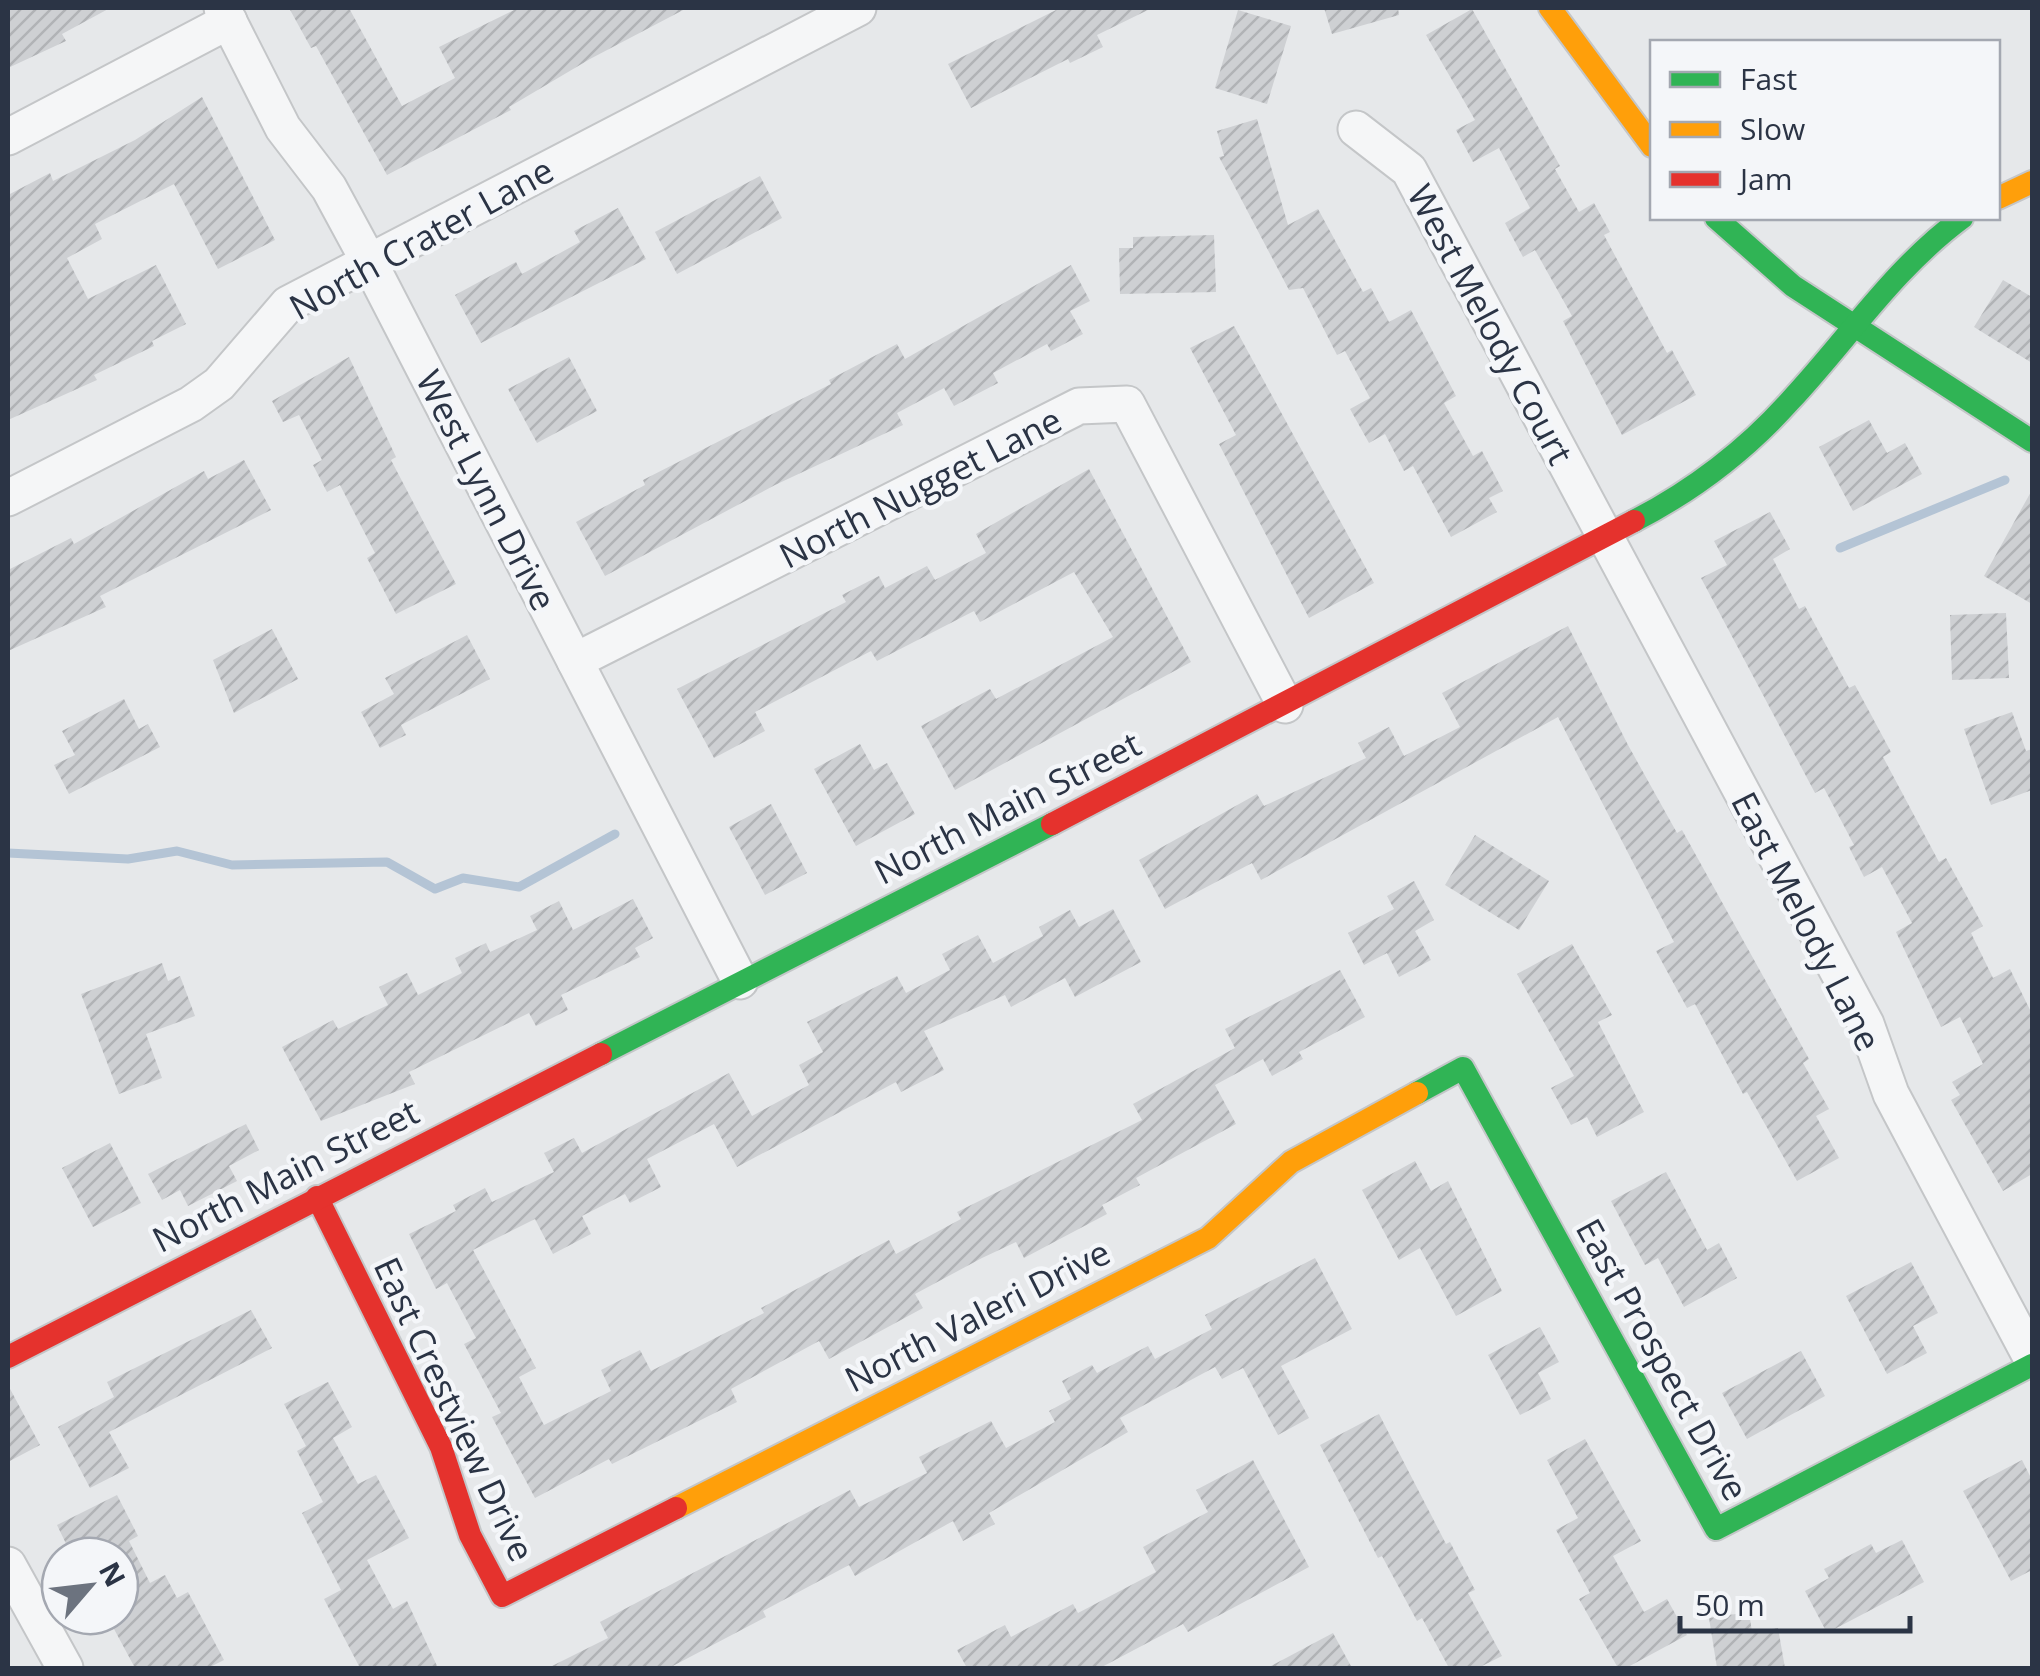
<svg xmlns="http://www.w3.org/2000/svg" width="2040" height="1676" viewBox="0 0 2040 1676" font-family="'Open Sans',sans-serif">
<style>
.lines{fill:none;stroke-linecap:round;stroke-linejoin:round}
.stream{stroke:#b4c4d5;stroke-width:9}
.building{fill:url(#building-hatch)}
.street-casing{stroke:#c4c6c8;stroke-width:39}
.fast-casing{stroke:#c4c6c8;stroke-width:26}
.slow-casing{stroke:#c4c6c8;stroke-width:26}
.jam-casing{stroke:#c4c6c8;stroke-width:26}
.street{stroke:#f5f6f7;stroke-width:35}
.fast{stroke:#30b455;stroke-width:22}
.slow{stroke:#ff9f0a;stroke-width:22}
.jam{stroke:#e5322d;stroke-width:22}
.labels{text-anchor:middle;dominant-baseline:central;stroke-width:9;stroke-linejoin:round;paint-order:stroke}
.street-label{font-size:35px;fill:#2b3445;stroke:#f4f6f9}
</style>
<defs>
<pattern id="building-hatch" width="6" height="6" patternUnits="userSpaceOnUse" patternTransform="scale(2.5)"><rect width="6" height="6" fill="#ced0d3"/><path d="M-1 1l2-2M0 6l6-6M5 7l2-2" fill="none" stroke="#b1b3b6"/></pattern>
</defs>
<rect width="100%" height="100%" fill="#e6e8ea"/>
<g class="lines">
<g class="stream">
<path d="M1840,548L2005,480"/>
<path d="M8,853L128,859L177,851L232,865L387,862L435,889L463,878L519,887L615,834"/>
</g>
</g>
<g class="building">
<path d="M8,8H110L62,34L66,41L8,68Z"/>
<path d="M289,8H349L402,106L455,78L439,47L518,8H687L590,59L509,107L511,110L387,175L316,46L311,48Z"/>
<path d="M1060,8H1152L1097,35L1103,47L1070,63L1068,59L971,108L948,64Z"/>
<path d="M1324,8H1398L1399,15L1332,34Z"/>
<path d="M1472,9L1560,166L1555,169L1579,212L1594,203L1610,232L1604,235L1667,353L1672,350L1696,395L1622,435L1563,321L1572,316L1535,250L1523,257L1505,223L1530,208L1499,148L1473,162L1456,130L1475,120L1426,35Z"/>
<path d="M1238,10L1291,26L1267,104L1215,88Z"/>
<path d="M202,97L275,240L218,269L174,184L95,224L102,239L67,258L88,299L156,265L186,324L152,341L154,346L94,375L97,380L8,420V195L50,173L53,181L135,140Z"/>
<path d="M1257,119L1288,225L1318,209L1363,292L1371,288L1389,322L1411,310L1456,396L1444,403L1473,456L1482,451L1503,491L1489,498L1497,512L1451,537L1413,466L1404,471L1385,434L1369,443L1350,409L1370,398L1345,351L1337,355L1303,288L1289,290L1219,157L1224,156L1217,131Z"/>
<path d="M760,176L782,218L677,274L655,232Z"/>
<path d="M618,208L646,259L481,343L455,295L516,262L522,274L580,242L574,231Z"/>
<path d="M1214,235L1216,292L1120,294L1119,248H1133V237Z"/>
<path d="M1071,265L1090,301L1070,311L1083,334L1051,351L1047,344L993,373L998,383L954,406L944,388L897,413L903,425L775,485L605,576L576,522L645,485L643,480L831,384L829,380L897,344L905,359Z"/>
<path d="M2003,280L2032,297V363L1974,327Z"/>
<path d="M1234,326L1374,583L1309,618L1219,444L1236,435L1190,348Z"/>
<path d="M349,357L396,457L391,460L456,584L396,614L367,558L375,553L340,485L327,492L313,465L322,460L299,415L283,422L272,401Z"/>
<path d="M569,357L597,411L537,443L508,389Z"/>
<path d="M1869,420L1887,453L1905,443L1922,474L1853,511L1819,447Z"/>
<path d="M244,460L271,510L100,596L106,607L8,651V570L71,538L74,544L204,471L208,479Z"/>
<path d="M1089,469L1191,662L955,790L921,726L990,689L996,699L1113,637L1074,572L980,622L974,611L877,661L871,651L755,712L765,731L714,758L677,689L846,602L842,595L879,576L885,588L927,566L935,580L986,553L976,534Z"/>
<path d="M2032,490V604L1984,576Z"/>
<path d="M1770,512L1790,549L1773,559L1799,609L1805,606L1849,688L1855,685L1891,752L1883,757L1939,862L1946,858L1983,926L1971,933L1993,978L2010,969L2032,1014V1174L2003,1191L1951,1100L1960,1095L1952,1082L1983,1064L1960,1017L1941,1027L1896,932L1912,923L1882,867L1864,877L1849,847L1854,845L1824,788L1815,793L1701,578L1727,565L1714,541Z"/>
<path d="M2006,613L2009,678L1952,680L1950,615Z"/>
<path d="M1568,626L1628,745L1677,833L1682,830L1809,1059L1803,1063L1829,1109L1816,1116L1839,1158L1797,1181L1747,1092L1743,1094L1695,1004L1687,1008L1656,951L1674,942L1558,717L1261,880L1252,863L1165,909L1139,860L1257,794L1264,806L1366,758L1358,743L1389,727L1404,756L1460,727L1442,693Z"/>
<path d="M272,629L298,679L234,713L213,660Z"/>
<path d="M467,635L490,679L401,725L406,735L380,748L361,712L394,694L385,678Z"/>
<path d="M124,699L139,729L148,724L160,747L69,794L54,765L75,755L62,731Z"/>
<path d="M2012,712L2026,751L2032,749V790L1991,805L1964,729Z"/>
<path d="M860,744L874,770L887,763L915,814L856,846L814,769Z"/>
<path d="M771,804L807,873L765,895L729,827Z"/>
<path d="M1475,835L1549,881L1519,930L1445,885Z"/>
<path d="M1414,881L1434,920L1415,931L1431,960L1399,977L1387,953L1364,965L1348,933L1394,909L1387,896Z"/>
<path d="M633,899L653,938L635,948L640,957L561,995L568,1010L536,1026L529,1013L409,1072L415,1084L321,1121L282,1047L333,1020L338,1029L388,1005L379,987L407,973L418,995L462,973L455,958L486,943L490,952L537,930L530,916L559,901L573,930Z"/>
<path d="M1113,909L1141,962L1075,997L1065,978L1011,1007L1005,995L924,1031L944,1070L901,1092L896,1082L737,1167L714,1124L647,1159L661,1187L630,1203L625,1194L582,1216L591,1234L553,1254L535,1219L473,1250L536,1368L519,1377L544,1425L611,1391L601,1370L640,1350L651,1371L764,1313L761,1308L889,1240L896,1254L961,1219L957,1212L1142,1120L1133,1104L1235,1048L1225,1029L1340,970L1365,1017L1299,1052L1303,1059L1272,1076L1263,1059L1215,1085L1236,1124L1136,1178L1140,1185L1102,1205L1107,1214L1024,1258L1016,1242L982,1258L915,1294L923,1308L829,1359L819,1341L731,1389L737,1402L612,1464L609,1459L535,1498L492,1417L501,1413L464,1344L476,1338L447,1283L436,1289L409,1234L456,1211L453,1205L485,1188L492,1202L554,1172L544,1153L574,1138L582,1153L729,1073L752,1116L809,1085L799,1065L823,1052L807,1022L897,976L906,993L950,970L942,954L978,935L993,963L1043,936L1039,927L1070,910L1079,927Z"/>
<path d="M1572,944L1612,1015L1598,1022L1644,1112L1597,1137L1587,1117L1571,1125L1551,1088L1574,1076L1517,974Z"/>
<path d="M162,963L168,981L180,976L195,1016L146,1034L162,1078L119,1094L81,994Z"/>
<path d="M246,1124L259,1150L229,1166L237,1181L188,1206L180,1190L162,1200L148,1174Z"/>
<path d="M110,1143L141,1203L93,1227L62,1168Z"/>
<path d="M1415,1161L1431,1191L1448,1181L1502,1291L1456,1316L1420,1248L1399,1260L1362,1190Z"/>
<path d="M1666,1172L1707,1250L1719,1243L1737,1278L1684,1307L1658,1258L1645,1265L1611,1201Z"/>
<path d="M1315,1258L1352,1329L1281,1366L1309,1418L1278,1435L1243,1368L1222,1379L1215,1367L1120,1418L1128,1432L989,1513L995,1524L963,1541L953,1521L855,1576L849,1565L763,1611L766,1617L669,1668H548L608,1638L600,1622L850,1490L859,1507L927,1473L919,1457L991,1421L1006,1448L1055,1422L1049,1411L1071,1399L1062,1381L1092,1365L1097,1373L1148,1346L1155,1359L1212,1329L1205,1315Z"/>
<path d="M1911,1262L1938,1313L1913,1326L1927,1353L1887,1374L1846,1296Z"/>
<path d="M251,1310L272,1348L109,1432L129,1468L90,1488L58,1427L114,1397L107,1382Z"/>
<path d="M1540,1327L1559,1362L1538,1373L1551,1399L1520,1415L1488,1355Z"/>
<path d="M1801,1351L1825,1396L1747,1439L1722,1393Z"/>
<path d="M328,1382L352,1427L333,1438L358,1484L376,1475L409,1538L367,1560L393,1609L407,1601L438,1668H360L324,1599L341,1590L302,1513L323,1502L297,1451L306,1446L284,1404Z"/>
<path d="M8,1385L40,1445L8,1462Z"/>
<path d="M1379,1414L1446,1544L1450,1542L1475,1590L1468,1593L1502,1656L1478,1668H1449L1422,1618L1417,1621L1382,1556L1378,1558L1320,1445Z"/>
<path d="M1585,1439L1641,1541L1613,1556L1644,1612L1667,1599L1687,1635L1626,1668H1618L1579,1599L1590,1593L1556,1530L1578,1518L1547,1460Z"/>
<path d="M1253,1460L1309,1567L1188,1632L1183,1624L1100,1668H967L957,1650L1005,1625L1011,1637L1073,1604L1078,1613L1156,1572L1143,1547L1208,1512L1196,1490Z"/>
<path d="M2022,1460L2032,1480V1570L2011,1581L1963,1491Z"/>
<path d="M117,1495L138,1536L129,1541L150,1583L165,1575L177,1598L188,1592L224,1660L208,1668H135L107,1616H120V1556H93L87,1544L70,1552L57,1525Z"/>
<path d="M1902,1540L1924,1582L1827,1633L1805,1591L1829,1578L1824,1569L1871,1544L1876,1553Z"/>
<path d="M1749,1612L1752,1632L1778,1628L1785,1668H1717L1709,1618Z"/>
<path d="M1333,1633L1352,1668H1267Z"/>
</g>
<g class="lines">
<g class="street-casing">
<g id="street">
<path d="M222,8L283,128L329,188L368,260L740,981"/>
<path d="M1356,129L1409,170L1866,1024L1891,1094L2032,1359"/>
<path d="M8,137L229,21"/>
<path d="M8,498L191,404L219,384L288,304L858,8"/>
<path d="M575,661L1079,406L1127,404L1285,705"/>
<path d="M8,1565L65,1668"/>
</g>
</g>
<g class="fast-casing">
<g id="fast">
<path d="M1716,218L1793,286L2032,441"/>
<path d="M1634,521C1692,491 1746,450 1790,401C1848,339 1893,269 1962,218"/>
<path d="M601,1054L1052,824"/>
<path d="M1417,1093L1463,1068L1716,1529L2032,1365"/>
</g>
</g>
<g class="slow-casing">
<g id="slow">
<path d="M1550,8L1652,146"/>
<path d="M1998,198L2032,182"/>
<path d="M676,1508L1208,1238L1291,1162L1417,1093"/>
</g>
</g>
<g class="jam-casing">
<g id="jam">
<path d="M1052,824L1634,521"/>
<path d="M317,1197L441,1447L470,1535L502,1596L676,1508"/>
<path d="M8,1357L601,1054"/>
</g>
</g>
<use href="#street" class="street"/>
<use href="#fast" class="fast"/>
<use href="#slow" class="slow"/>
<use href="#jam" class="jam"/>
</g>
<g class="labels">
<g class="street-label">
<text transform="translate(421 238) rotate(-29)">North Crater Lane</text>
<text transform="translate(1491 324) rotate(62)">West Melody Court</text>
<text transform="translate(920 487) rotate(-27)">North Nugget Lane</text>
<text transform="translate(487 490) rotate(63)">West Lynn Drive</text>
<text transform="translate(1007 807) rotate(-27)">North Main Street</text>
<text transform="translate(1807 921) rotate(63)">East Melody Lane</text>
<text transform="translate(285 1175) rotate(-27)">North Main Street</text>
<text transform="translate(977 1315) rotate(-27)">North Valeri Drive</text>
<text transform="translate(1663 1359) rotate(61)">East Prospect Drive</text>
<text transform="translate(455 1409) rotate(65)">East Crestview Drive</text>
</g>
</g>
<rect width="2040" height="1676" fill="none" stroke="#2b3445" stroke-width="20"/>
<rect x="1650" y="40" width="350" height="180" fill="#f4f6f9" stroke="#a4a8b1" stroke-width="2.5"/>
<rect x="1670" y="72" width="50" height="15" fill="#30b455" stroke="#a4a8b1" stroke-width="2.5"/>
<text x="1740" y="90" font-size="30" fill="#2b3445">Fast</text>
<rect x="1670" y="122" width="50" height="15" fill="#ff9f0a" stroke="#a4a8b1" stroke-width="2.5"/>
<text x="1740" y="140" font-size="30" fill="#2b3445">Slow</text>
<rect x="1670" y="172" width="50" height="15" fill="#e5322d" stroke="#a4a8b1" stroke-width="2.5"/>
<text x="1740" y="190" font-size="30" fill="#2b3445">Jam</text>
<g transform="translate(90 1586) rotate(62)"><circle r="48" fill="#f4f6f9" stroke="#a4a8b1" stroke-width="2.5"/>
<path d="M0-8L18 38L0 25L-18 38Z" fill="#6c737f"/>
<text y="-15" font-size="28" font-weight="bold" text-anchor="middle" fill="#2b3445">N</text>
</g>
<path d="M1680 1616v15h230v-15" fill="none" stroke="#2b3445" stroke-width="5"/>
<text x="1695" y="1616" font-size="30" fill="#2b3445" stroke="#f4f6f9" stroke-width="8" paint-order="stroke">50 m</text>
</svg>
